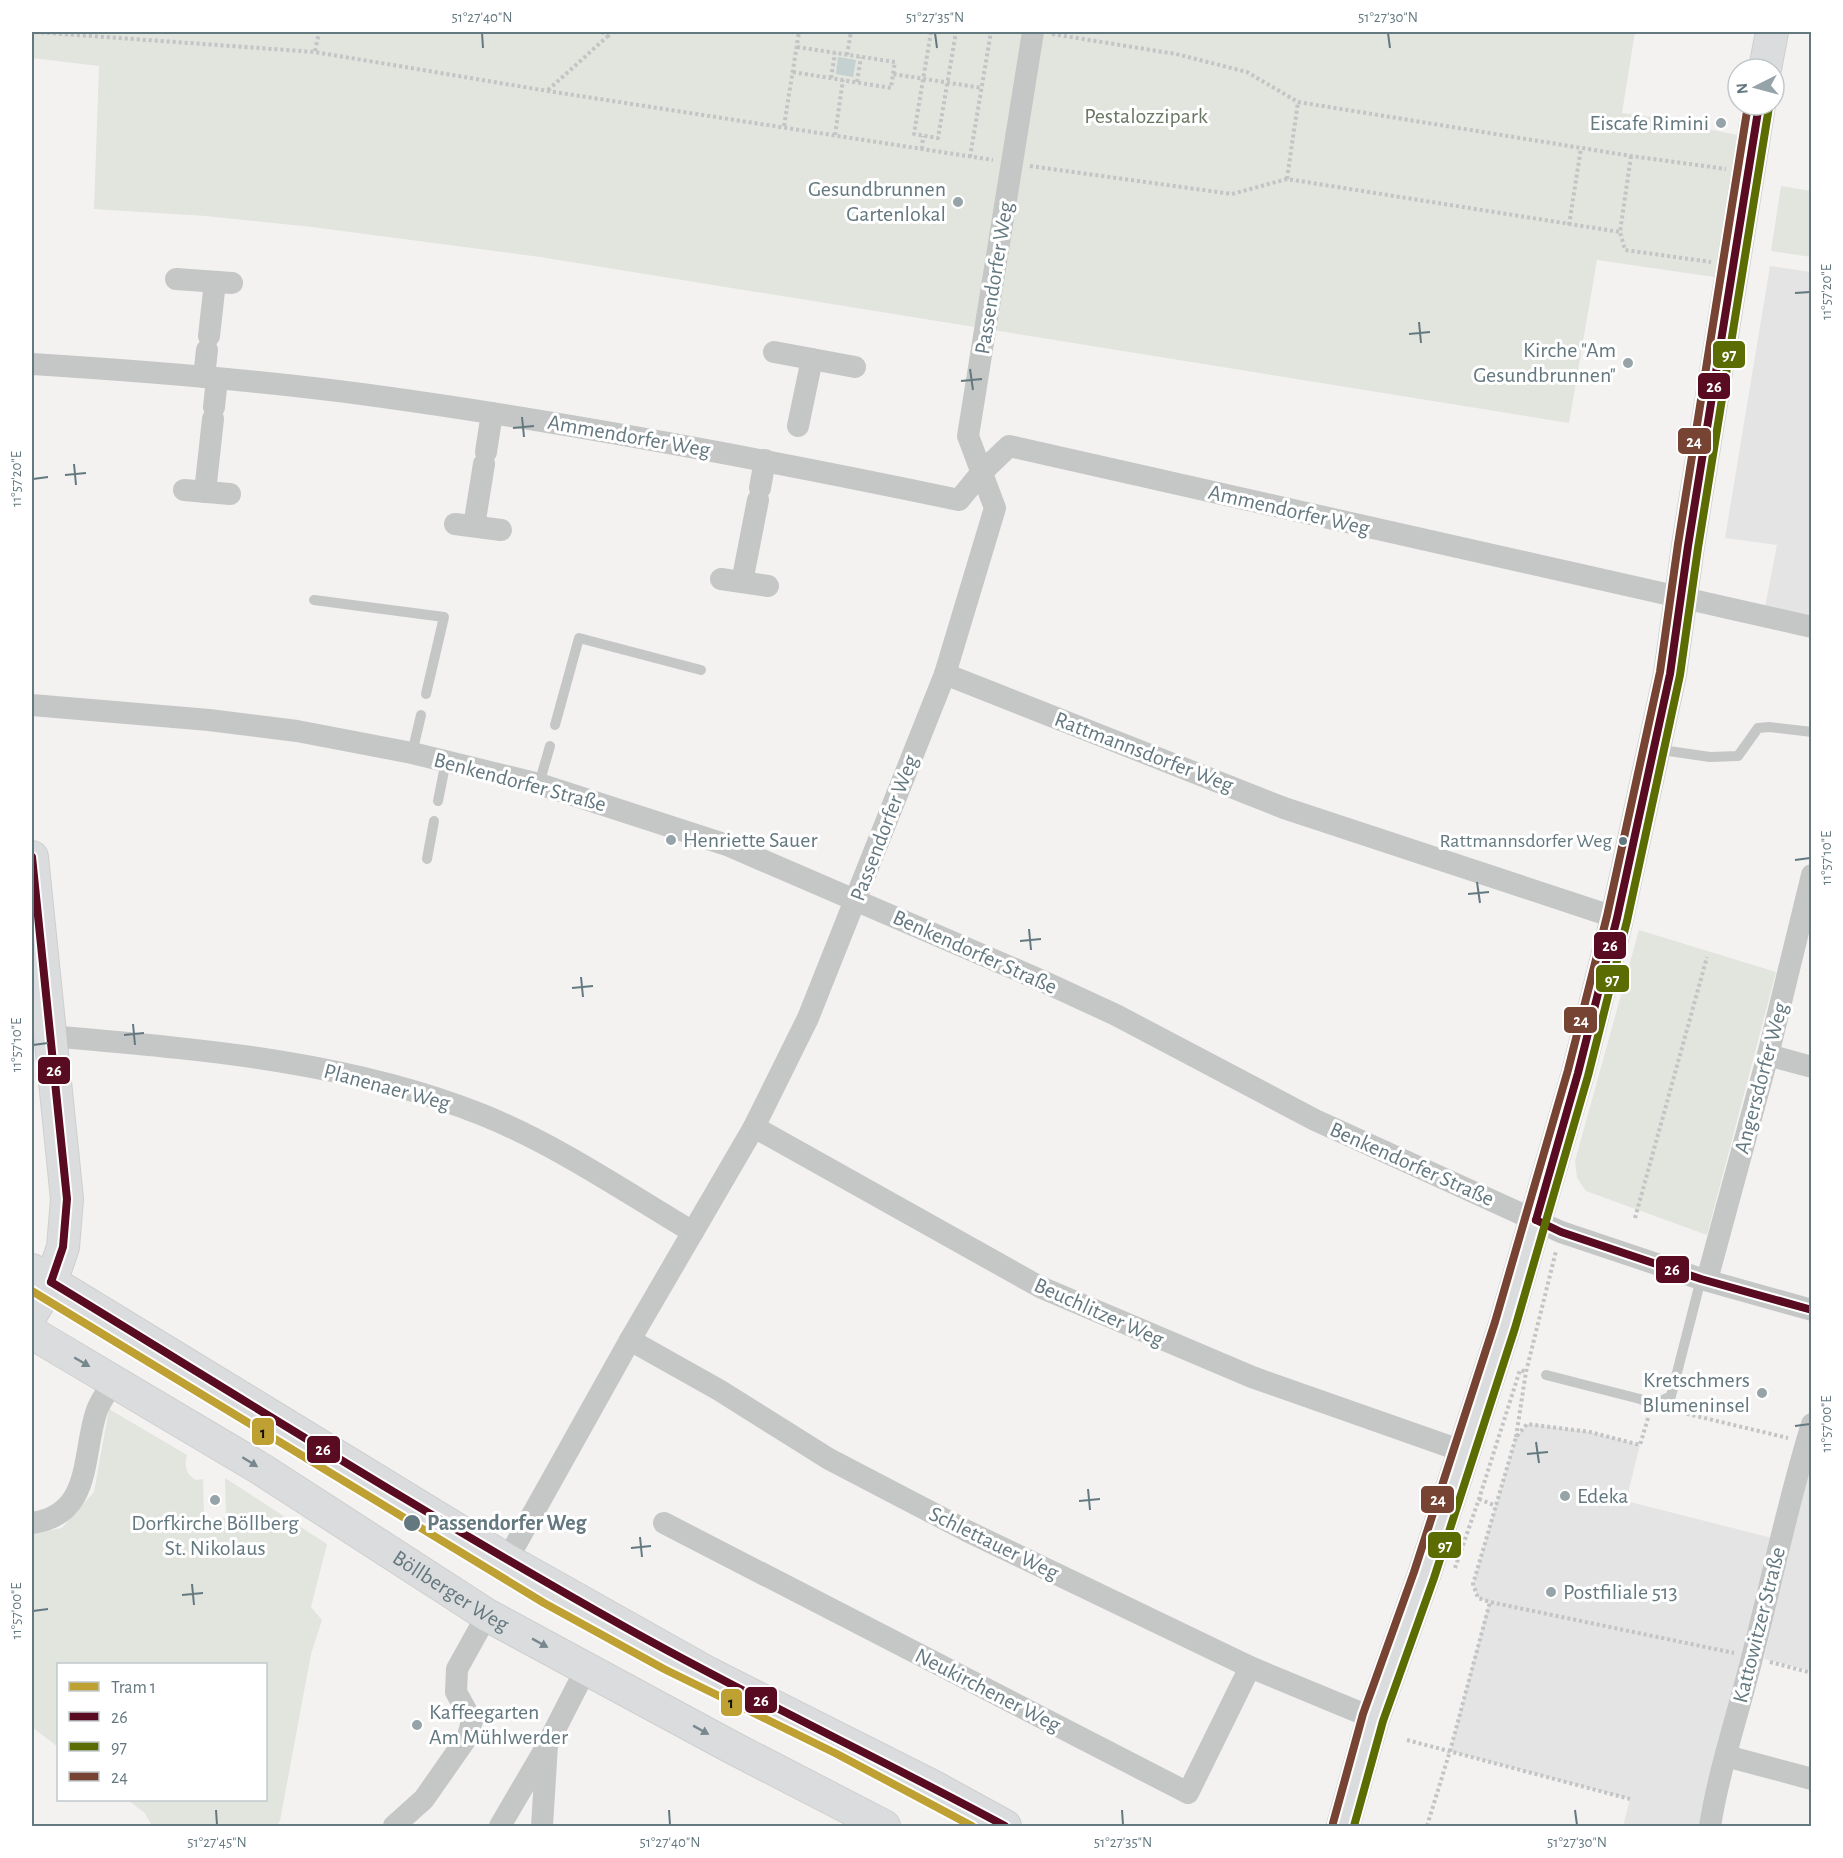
<svg xmlns="http://www.w3.org/2000/svg" width="1843" height="1858" viewBox="0 0 1843 1858" font-family="'Alegreya Sans',sans-serif">
<style>
.built{fill:#e3e4e3}
.green{fill:#e2e4de}
.water{fill:#c5d0d1}
.lines{fill:none;stroke-linecap:round;stroke-linejoin:round}
.secondary-casing{stroke:#cecfcf;stroke-width:34}
.path{stroke:#c3c4c5;stroke-width:4;stroke-dasharray:3 3;stroke-linecap:butt}
.lane{stroke:#c5c7c6;stroke-width:10}
.street{stroke:#c5c7c6;stroke-width:22}
.secondary{stroke:#dbdcdd;stroke-width:32}
.bus-1-casing{stroke:#fff;stroke-width:12}
.bus-2-casing{stroke:#fff;stroke-width:12}
.bus-3-casing{stroke:#fff;stroke-width:12}
.bus-1{stroke:#590b22;stroke-width:8}
.bus-2{stroke:#5a6c02;stroke-width:8}
.bus-3{stroke:#774332;stroke-width:8}
.tram-1-casing{stroke:#fff;stroke-width:12}
.tram-1{stroke:#bfa033;stroke-width:8}
.oneway{fill:#76878e}
.ticks{fill:none;stroke:#647880;stroke-width:2}
.poi-dot{fill:#96a3a8;stroke:#fff;stroke-width:2}
.bus-dot{fill:#647880;stroke:#fff;stroke-width:2}
.labels{text-anchor:middle;dominant-baseline:central;stroke-width:6;stroke-linejoin:round;paint-order:stroke}
.bus-label{font-size:20px;fill:#647880;stroke:#fff;text-anchor:end}
.park-label{font-size:22px;fill:#6a7762;stroke:#fff}
.poi-label{font-size:22px;fill:#647880;stroke:#fff;text-anchor:end}
.street-label{font-size:22px;fill:#647880;stroke:#fff}
.stop-label{font-size:22px;font-weight:bold;fill:#647880;stroke:#fff;text-anchor:start}
.line-badge{stroke:#fff;stroke-width:2}
.badge-label{font-size:16px;text-anchor:middle;font-weight:bold;fill:#fff}
.pale-badge-label{font-size:16px;text-anchor:middle;font-weight:bold;fill:#111}
.neatline{fill:none;stroke:#647880;stroke-width:2}
.ticks-label{font-size:15px;text-anchor:middle;fill:#647880}
</style>
<rect width="100%" height="100%" fill="#f3f2f1"/>
<g class="built">
<path d="M1770,266L1811,272V617L1765,607L1777,545L1725,538Z"/>
<path d="M1527,1424L1590,1432L1640,1445L1626,1501L1780,1540L1710,1826H1623L1630,1799L1450,1751L1489,1602L1478,1598L1473,1584L1516,1437Z"/>
<path d="M1811,1452V1671L1764,1659Z"/>
</g>
<g class="green">
<path d="M32,32H1635L1622,113L1702,124V128L1738,135L1714,277L1597,260L1569,423L540,257L312,227L206,216L94,209L99,66L32,58Z"/>
<path d="M1781,186L1811,191V257L1771,251Z"/>
<path d="M1639,930L1776,972L1707,1235L1586,1191L1577,1178L1575,1161Z"/>
<path d="M109,1409L187,1455C184,1465 186,1475 196,1480L203,1479L204,1519L226,1518L225,1478L327,1544L311,1607L322,1620L311,1654L280,1821L276,1826H152L145,1813L128,1800H266V1664H58V1747L32,1727V1534L62,1528L94,1492Z"/>
</g>
<path class="water" d="M838,57L856,60L853,77L836,74Z"/>
<g class="lines">
<g class="secondary-casing">
<g id="secondary">
<path d="M1765,69L1772,32"/>
<path d="M32,857L67,1199L63,1247L51,1282L32,1313"/>
<path d="M32,1270L507,1560L708,1673L934,1787L1005,1826"/>
<path id="s1" d="M32,1333L261,1469L487,1615L733,1748L884,1826"/>
<path d="M1343,1826L1373,1718L1424,1575L1505,1325L1578,1073L1617,918L1670,674L1688,546L1759,105"/>
</g>
</g>
<g class="path">
<path d="M35,32L315,52L548,91L993,160"/>
<path d="M602,32L608,36L612,32"/>
<path d="M931,32L914,134L938,138L956,32"/>
<path d="M1052,34L1176,54L1247,72L1298,102L1631,156L1726,169"/>
<path d="M797,47L895,62L893,74"/>
<path d="M315,51L319,32"/>
<path d="M847,55L851,32"/>
<path d="M793,72L891,88L893,74L982,88"/>
<path d="M831,78L835,53"/>
<path d="M857,82L861,57"/>
<path d="M548,90L608,36"/>
<path d="M784,126L799,32"/>
<path d="M835,135L843,80"/>
<path d="M922,149L923,136"/>
<path d="M1631,156L1620,232L1625,250L1711,262"/>
<path d="M970,157L991,32"/>
<path d="M1030,166L1232,194L1287,179L1620,232"/>
<path d="M1287,179L1298,102"/>
<path d="M1569,225L1581,148"/>
<path d="M1635,1218L1707,957"/>
<path d="M1675,1411L1788,1438"/>
<path d="M1648,1418L1640,1445L1590,1432L1527,1424L1516,1437L1473,1584L1478,1598L1490,1602L1734,1653"/>
<path d="M1516,1437L1526,1372L1556,1251"/>
<path d="M1479,1499L1496,1506"/>
<path d="M1455,1568L1479,1499L1520,1370L1526,1372"/>
<path d="M1770,1662L1812,1673"/>
<path d="M1407,1740L1630,1799"/>
<path d="M1427,1826L1450,1751L1490,1602"/>
</g>
<g class="lane">
<path d="M314,600L444,617L426,694"/>
<path d="M555,725L579,638L701,670"/>
<path d="M1655,749L1710,757L1738,756L1758,728L1769,727L1812,732"/>
<path d="M412,753L421,715"/>
<path d="M539,784L550,746"/>
<path d="M438,801L446,761"/>
<path d="M427,859L434,821"/>
<path d="M1546,1375L1640,1399L1653,1405L1671,1396L1701,1279"/>
</g>
<g class="street">
<path d="M176,279L232,283"/>
<path d="M209,336L215,282"/>
<path d="M774,352L855,367"/>
<path d="M32,364C144,371 258,380 369,395C567,422 763,459 959,500L982,472L1009,446L1812,627"/>
<path d="M204,377L207,350"/>
<path d="M214,407L217,379"/>
<path d="M798,426L812,359"/>
<path d="M486,452L492,413"/>
<path d="M760,488L765,460"/>
<path d="M184,490L230,494"/>
<path d="M205,492L213,419"/>
<path d="M455,524L501,530"/>
<path d="M474,526L484,464"/>
<path d="M721,579L768,586"/>
<path d="M742,582L758,500"/>
<path d="M945,674L1284,808L1617,918"/>
<path d="M32,705L209,720L297,731L412,753L539,784L727,845L1038,979L1116,1015L1315,1120L1561,1232L1701,1279L1812,1310"/>
<path d="M50,1036C195,1049 346,1060 483,1115C557,1145 624,1191 693,1232"/>
<path d="M1768,1055L1812,1067"/>
<path d="M754,1127L1040,1287L1252,1377L1465,1452"/>
<path d="M1707,1280L1768,1055L1812,875"/>
<path d="M630,1340L719,1390L829,1459L967,1531L1250,1667L1373,1718"/>
<path d="M32,1523C92,1515 82,1456 96,1413C99,1402 108,1391 114,1380"/>
<path d="M664,1523L1188,1793L1250,1667"/>
<path d="M507,1560L630,1340L754,1127L808,1018L945,674L995,508L968,436L1033,32"/>
<path d="M1726,1756L1812,1779"/>
<path d="M394,1826L424,1799L468,1736L472,1721L456,1692L457,1669L487,1615"/>
<path d="M500,1826L545,1749"/>
<path d="M542,1826L547,1745L586,1669"/>
<path d="M1710,1826C1719,1770 1738,1714 1752,1658C1772,1580 1788,1501 1812,1424"/>
</g>
<use href="#secondary" class="secondary"/>
<g class="bus-1-casing">
<g id="bus-1">
<path d="M32,857L67,1199L63,1247L51,1282"/>
<path d="M1536,1220L1578,1073L1617,918L1670,674L1688,546L1759,105"/>
<path d="M1536,1220L1561,1232L1701,1279L1812,1310"/>
<path d="M51,1282C241,1398 429,1517 623,1626C749,1697 879,1758 1005,1826"/>
</g>
</g>
<g class="bus-2-casing">
<path id="bus-2" d="M1354,1826L1383,1721L1434,1578L1515,1328L1588,1076L1627,921L1680,675L1698,548L1769,107"/>
</g>
<g class="bus-3-casing">
<path id="bus-3" d="M1333,1823L1363,1714L1414,1572L1495,1322L1568,1070L1607,916L1660,672L1678,544L1748,105"/>
</g>
<use href="#bus-1" class="bus-1"/>
<use href="#bus-2" class="bus-2"/>
<use href="#bus-3" class="bus-3"/>
<g class="tram-1-casing">
<path id="tram-1" d="M32,1291L544,1603L664,1669L837,1754L972,1826"/>
</g>
<use href="#tram-1" class="tram-1"/>
</g>
<defs><path id="oneway-solid" d="M-6-.8H1V-3.2L6.5 0L1 3.2V.8H-6Z" transform="scale(1.5)"/></defs>
<g class="oneway">
<use href="#oneway-solid" transform="translate(82 1362) rotate(30)"/>
<use href="#oneway-solid" transform="translate(250 1462) rotate(32)"/>
<use href="#oneway-solid" transform="translate(540 1643) rotate(29)"/>
<use href="#oneway-solid" transform="translate(701 1730) rotate(29)"/>
</g>
<path class="ticks" d="M482,33L483,48M935,33L937,48M1388,33L1390,48M1795,293L1810,292M1419,322L1421,343M1409,334L1430,332M970,369L973,390M961,381L982,379M522,417L524,437M513,428L534,426M74,464L76,485M65,475L86,473M33,479L48,477M1795,860L1810,858M1477,882L1480,903M1468,894L1489,892M1029,929L1031,950M1020,941L1041,939M581,977L583,997M572,988L593,986M133,1024L135,1045M124,1035L144,1033M33,1045L48,1043M1795,1426L1810,1424M1536,1442L1539,1463M1527,1454L1548,1452M1088,1489L1090,1510M1079,1501L1100,1499M640,1537L642,1557M631,1548L651,1546M192,1584L194,1605M182,1595L203,1593M33,1611L48,1609M216,1810L217,1825M669,1810L670,1825M1122,1810L1123,1825M1575,1810L1577,1825"/>
<g class="poi-dot">
<circle cx="1721" cy="123" r="6"/>
<circle cx="958" cy="202" r="6"/>
<circle cx="1628" cy="363" r="6"/>
<circle cx="671" cy="840" r="6"/>
<circle cx="1762" cy="1393" r="6"/>
<circle cx="1565" cy="1496" r="6"/>
<circle cx="215" cy="1500" r="6"/>
<circle cx="1551" cy="1592" r="6"/>
<circle cx="417" cy="1725" r="6"/>
</g>
<g class="bus-dot">
<circle cx="1623" cy="841" r="5"/>
<circle cx="412" cy="1523" r="9"/>
</g>
<g class="labels">
<g class="bus-label">
<text x="1612" y="841">Rattmannsdorfer Weg</text>
</g>
<g class="park-label">
<text x="1146" y="116">Pestalozzipark</text>
</g>
<g class="poi-label">
<text x="1709" y="123">Eiscafe Rimini</text>
<text x="946" y="189">Gesundbrunnen<tspan x="946" dy="25">Gartenlokal</tspan></text>
<text x="1616" y="350">Kirche "Am<tspan x="1616" dy="25">Gesundbrunnen"</tspan></text>
<text x="683" y="840" text-anchor="start">Henriette Sauer</text>
<text x="1750" y="1380">Kretschmers<tspan x="1750" dy="25">Blumeninsel</tspan></text>
<text x="1577" y="1496" text-anchor="start">Edeka</text>
<text x="215" y="1523" text-anchor="middle">Dorfkirche Böllberg<tspan x="215" dy="25">St. Nikolaus</tspan></text>
<text x="1563" y="1592" text-anchor="start">Postfiliale 513</text>
<text x="429" y="1712" text-anchor="start">Kaffeegarten<tspan x="429" dy="25">Am Mühlwerder</tspan></text>
</g>
<g class="street-label">
<text transform="translate(994 278) rotate(-81)">Passendorfer Weg</text>
<text transform="translate(629 436) rotate(10)">Ammendorfer Weg</text>
<text transform="translate(1289 510) rotate(13)">Ammendorfer Weg</text>
<text transform="translate(1144 752) rotate(21)">Rattmannsdorfer Weg</text>
<text transform="translate(520 782) rotate(15)">Benkendorfer Straße</text>
<text transform="translate(884 828) rotate(-69)">Passendorfer Weg</text>
<text transform="translate(975 952) rotate(24)">Benkendorfer Straße</text>
<text transform="translate(1761 1078) rotate(-75)">Angersdorfer Weg</text>
<text transform="translate(387 1087) rotate(15)">Planenaer Weg</text>
<text transform="translate(1412 1164) rotate(24)">Benkendorfer Straße</text>
<text transform="translate(1099 1312) rotate(24)">Beuchlitzer Weg</text>
<text transform="translate(994 1543) rotate(26)">Schlettauer Weg</text>
<text stroke="none"><textPath href="#s1" startOffset="492">Böllberger Weg</textPath></text>
<text transform="translate(1759 1625) rotate(-76)">Kattowitzer Straße</text>
<text transform="translate(988 1690) rotate(27)">Neukirchener Weg</text>
</g>
<g class="stop-label">
<text x="427" y="1523">Passendorfer Weg</text>
</g>
</g>
<g class="line-badge">
<rect x="1712" y="340" width="34" height="29" rx="6" fill="#5a6c02"/>
<rect x="1697" y="372" width="34" height="28" rx="6" fill="#590b22"/>
<rect x="1677" y="427" width="35" height="28" rx="6" fill="#774332"/>
<rect x="1593" y="931" width="34" height="29" rx="6" fill="#590b22"/>
<rect x="1595" y="964" width="35" height="29" rx="6" fill="#5a6c02"/>
<rect x="1563" y="1006" width="35" height="28" rx="6" fill="#774332"/>
<rect x="37" y="1056" width="34" height="29" rx="6" fill="#590b22"/>
<rect x="1655" y="1255" width="35" height="29" rx="6" fill="#590b22"/>
<rect x="251" y="1417" width="24" height="29" rx="6" fill="#bfa033"/>
<rect x="306" y="1435" width="35" height="29" rx="6" fill="#590b22"/>
<rect x="1420" y="1485" width="35" height="29" rx="6" fill="#774332"/>
<rect x="1427" y="1531" width="35" height="28" rx="6" fill="#5a6c02"/>
<rect x="744" y="1686" width="34" height="28" rx="6" fill="#590b22"/>
<rect x="720" y="1688" width="23" height="29" rx="6" fill="#bfa033"/>
</g>
<g class="badge-label">
<text x="1729" y="360">97</text>
<text x="1714" y="392">26</text>
<text x="1694" y="447">24</text>
<text x="1610" y="951">26</text>
<text x="1612" y="985">97</text>
<text x="1581" y="1026">24</text>
<text x="54" y="1076">26</text>
<text x="1672" y="1275">26</text>
<text x="323" y="1455">26</text>
<text x="1438" y="1505">24</text>
<text x="1445" y="1551">97</text>
<text x="761" y="1706">26</text>
</g>
<g class="pale-badge-label">
<text x="263" y="1438">1</text>
<text x="731" y="1708">1</text>
</g>
<rect width="1843" height="1858" fill="none" stroke="#ffffff" stroke-width="66"/>
<rect x="57" y="1663" width="210" height="138" fill="#ffffff" stroke="#c1c9cc" stroke-width="1.5"/>
<rect x="69" y="1682" width="30" height="9" fill="#bfa033" stroke="#c1c9cc" stroke-width="1.5"/>
<text x="111" y="1693" font-size="18" fill="#647880">Tram 1</text>
<rect x="69" y="1712" width="30" height="9" fill="#590b22" stroke="#c1c9cc" stroke-width="1.5"/>
<text x="111" y="1723" font-size="18" fill="#647880">26</text>
<rect x="69" y="1742" width="30" height="9" fill="#5a6c02" stroke="#c1c9cc" stroke-width="1.5"/>
<text x="111" y="1753" font-size="18" fill="#647880">97</text>
<rect x="69" y="1772" width="30" height="9" fill="#774332" stroke="#c1c9cc" stroke-width="1.5"/>
<text x="111" y="1783" font-size="18" fill="#647880">24</text>
<g transform="translate(1756 87) rotate(264)"><circle r="28" fill="#ffffff" stroke="#c1c9cc" stroke-width="1.5"/>
<path d="M0-4.5L10 22L0 15L-10 22Z" fill="#96a3a8"/>
<text y="-9" font-size="16" font-weight="bold" text-anchor="middle" fill="#647880">N</text>
</g>
<rect x="33" y="33" width="1777" height="1792" class="neatline"/>
<g class="ticks-label">
<text x="482" y="22">51°27'40"N</text>
<text x="935" y="22">51°27'35"N</text>
<text x="1388" y="22">51°27'30"N</text>
<text transform="translate(1826 292) rotate(-90)" y="5">11°57'20"E</text>
<text transform="translate(16 479) rotate(-90)" y="5">11°57'20"E</text>
<text transform="translate(1826 858) rotate(-90)" y="5">11°57'10"E</text>
<text transform="translate(16 1045) rotate(-90)" y="5">11°57'10"E</text>
<text transform="translate(1826 1424) rotate(-90)" y="5">11°57'00"E</text>
<text transform="translate(16 1611) rotate(-90)" y="5">11°57'00"E</text>
<text x="217" y="1847">51°27'45"N</text>
<text x="670" y="1847">51°27'40"N</text>
<text x="1123" y="1847">51°27'35"N</text>
<text x="1577" y="1847">51°27'30"N</text>
</g>
</svg>
